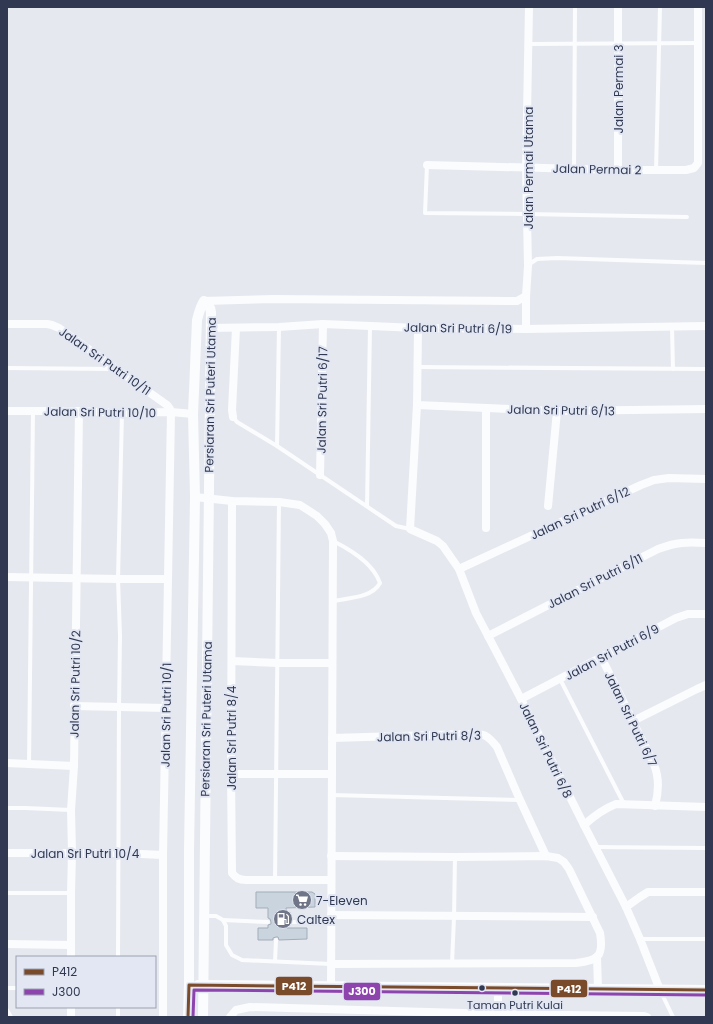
<svg xmlns="http://www.w3.org/2000/svg" width="713" height="1024" viewBox="0 0 713 1024" font-family="Poppins,sans-serif">
<style>
.building{fill:#cad4df;stroke:#a3adb9}
.lines{fill:none;stroke-linecap:round;stroke-linejoin:round}
.service{stroke:#fbfcfd;stroke-width:4}
.minor{stroke:#fbfcfd;stroke-width:8}
.tertiary{stroke:#fbfcfd;stroke-width:10}
.bus-1-casing{stroke:#e2e7f3;stroke-width:6}
.bus-2-casing{stroke:#e2e7f3;stroke-width:6}
.bus-1{stroke:#7a4b2a;stroke-width:3}
.bus-2{stroke:#8e44ad;stroke-width:3}
.bus-dot{fill:#303951;stroke:#e2e7f3;stroke-width:1.5}
.labels{text-anchor:middle;dominant-baseline:central;stroke-width:4;stroke-linejoin:round;paint-order:stroke}
.bus-label{font-size:11px;fill:#303951;stroke:#e2e7f3}
.street-label{font-size:12px;fill:#303951;stroke:#e2e7f3}
.poi-label{font-size:12px;fill:#303951;stroke:#e2e7f3;text-anchor:start}
.line-badge{stroke:#e2e7f3;stroke-width:1.5}
.badge-label{font-size:11px;text-anchor:middle;font-weight:bold;fill:#fff}
</style>
<rect width="100%" height="100%" fill="#e6e8ef"/>
<path class="building" d="M256,892H312L315,894V907L286,908L287,919L284,922V924L287,925V928H307V939L279,940L278,937H276L273,938V940H258V928H268V925L271,924V922L270,919L268,918V908H256Z"/>
<g class="lines">
<g class="service">
<path d="M529,44L698,43"/>
<path d="M427,165L425,213L527,214L687,217"/>
<path d="M574,169L575,7"/>
<path d="M656,171L660,7"/>
<path d="M528,265L537,259L557,258L706,263"/>
<path d="M672,327L673,369"/>
<path d="M418,367L706,369"/>
<path d="M7,368L113,369"/>
<path d="M233,417L237,422L277,446L396,526L410,529"/>
<path d="M277,446L279,327"/>
<path d="M367,506L370,326"/>
<path d="M333,601C348,598 372,598 380,583C373,563 351,550 333,541"/>
<path d="M560,679L624,804"/>
<path d="M29,764L33,411"/>
<path d="M332,795L520,800"/>
<path d="M7,808H25L71,810"/>
<path d="M595,847L706,848"/>
<path d="M275,880L279,502"/>
<path d="M7,893H71"/>
<path d="M204,916H216L223,920L226,926V945L232,955L242,960L331,964"/>
<path d="M223,920L268,922"/>
<path d="M287,922H331"/>
<path d="M640,939H706"/>
<path d="M118,957L119,707L120,636L118,579L122,413"/>
<path d="M275,961L276,940"/>
<path d="M452,964L454,917L455,857"/>
<path d="M7,988H17"/>
<path d="M660,990L673,1017"/>
<path d="M7,1010L11,1017"/>
<path d="M118,1017V1007"/>
</g>
<g class="minor">
<path d="M618,7V170"/>
<path d="M427,165L618,170H686L694,168L698,163V7"/>
<path d="M204,301L273,299L517,301L526,296"/>
<path d="M7,324H47L52,325L59,328L167,405L170,409L171,412L163,855V1017"/>
<path d="M210,328L279,327L323,324L418,328L526,329L706,326"/>
<path d="M418,328L417,405L410,529L437,541L443,546L459,569L476,613L521,699L584,825L626,907L640,939L660,990"/>
<path d="M526,329V296L528,266L526,168L529,7"/>
<path d="M417,405L557,411L706,409"/>
<path d="M7,411H79L122,413L171,412L193,414"/>
<path d="M233,417L232,410L236,328"/>
<path d="M320,475L323,324"/>
<path d="M195,497L232,501L279,502L300,505L317,516L325,524L331,533L333,541L331,987"/>
<path d="M232,501L231,774L232,873C236,878 239,880 246,880H331"/>
<path d="M548,506L557,411"/>
<path d="M486,528V408"/>
<path d="M459,569L641,485L654,480L669,478L706,479"/>
<path d="M7,577L118,579H168"/>
<path d="M488,636L658,549C677,542 686,542 706,543"/>
<path d="M601,657C615,684 628,711 641,738C647,750 655,762 657,775C659,786 658,795 655,806"/>
<path d="M232,661L278,663H332"/>
<path d="M521,699L676,618L688,614H706"/>
<path d="M74,706L166,708"/>
<path d="M633,721L697,689L706,685"/>
<path d="M332,738L467,734C484,734 486,733 497,747L520,800L546,856"/>
<path d="M7,763L74,766"/>
<path d="M231,774H332"/>
<path d="M584,825C594,816 603,809 616,804L706,807"/>
<path d="M7,853H119L163,855"/>
<path d="M626,907L640,897L648,892H706"/>
<path d="M331,915L593,917"/>
<path d="M7,944L71,945"/>
<path d="M71,957V893L72,853L71,810L74,766L79,411"/>
<path d="M597,957L598,989"/>
<path d="M331,964L576,963C598,961 604,956 600,933L569,869L564,862L558,858L546,856L455,857L331,856"/>
<path d="M71,1007V1017"/>
<path d="M230,1017L236,1010L250,1007L498,1014L644,1016L647,1017"/>
<path d="M498,1017V988"/>
</g>
<g class="tertiary">
<path d="M198,985L706,990"/>
<path d="M188,1017L189,985V850L195,497L193,414L197,320C199,313 200,307 204,301C209,304 210,307 211,312L203,1017"/>
</g>
<g class="bus-1-casing">
<path id="bus-1" d="M188,1017L189,985L706,990"/>
</g>
<g class="bus-2-casing">
<path id="bus-2" d="M193,1017L194,990L706,995"/>
</g>
<use href="#bus-1" class="bus-1"/>
<use href="#bus-2" class="bus-2"/>
</g>
<defs>
<g id="supermarket-disc" transform="scale(1)"><circle r="9.5" fill="#707688" stroke="#e2e7f3"/><path d="M-6-5.5h2.5l.6 2H6L4.5 2H-2.5L-4.4-4H-6ZM-1.5 3.2a1.3 1.3 0 1 0 .1 0ZM3 3.2a1.3 1.3 0 1 0 .1 0Z" fill="#fff"/></g>
<g id="fuel-disc" transform="scale(1)"><circle r="9.5" fill="#707688" stroke="#e2e7f3"/><path d="M-5.5-6h7V0h2V4h1.3V-2.5L3-4.5l.8-.8L6-3V5H2.5V1h-1V6h-7ZM-4.2-4.7v3.2H.2V-4.7Z" fill="#fff"/></g>
</defs>
<g fill-rule="evenodd">
<use href="#supermarket-disc" x="302" y="900"/>
<use href="#fuel-disc" x="283" y="919"/>
</g>
<g class="bus-dot">
<circle cx="482" cy="988" r="3.5"/>
<circle cx="515" cy="993" r="3.5"/>
</g>
<g class="labels">
<g class="bus-label">
<text x="515" y="1005">Taman Putri Kulai</text>
</g>
<g class="street-label">
<text transform="translate(618 89) rotate(-90)">Jalan Permai 3</text>
<text transform="translate(528 168) rotate(-90)">Jalan Permai Utama</text>
<text transform="translate(597 169) rotate(1)">Jalan Permai 2</text>
<text transform="translate(458 328) rotate(1)">Jalan Sri Putri 6/19</text>
<text transform="translate(105 361) rotate(35)">Jalan Sri Putri 10/11</text>
<text transform="translate(210 395) rotate(-89)">Persiaran Sri Puteri Utama</text>
<text transform="translate(322 400) rotate(-89)">Jalan Sri Putri 6/17</text>
<text transform="translate(561 410) rotate(1)">Jalan Sri Putri 6/13</text>
<text transform="translate(100 412) rotate(1)">Jalan Sri Putri 10/10</text>
<text transform="translate(580 513) rotate(-25)">Jalan Sri Putri 6/12</text>
<text transform="translate(595 581) rotate(-27)">Jalan Sri Putri 6/11</text>
<text transform="translate(612 652) rotate(-28)">Jalan Sri Putri 6/9</text>
<text transform="translate(75 684) rotate(-89)">Jalan Sri Putri 10/2</text>
<text transform="translate(166 715) rotate(-89)">Jalan Sri Putri 10/1</text>
<text transform="translate(206 719) rotate(-89)">Persiaran Sri Puteri Utama</text>
<text transform="translate(631 719) rotate(64)">Jalan Sri Putri 6/7</text>
<text transform="translate(429 736) rotate(-1)">Jalan Sri Putri 8/3</text>
<text transform="translate(231 738) rotate(-90)">Jalan Sri Putri 8/4</text>
<text transform="translate(546 750) rotate(64)">Jalan Sri Putri 6/8</text>
<text x="85" y="853">Jalan Sri Putri 10/4</text>
</g>
<g class="poi-label">
<text x="316" y="900">7-Eleven</text>
<text x="297" y="919">Caltex</text>
</g>
</g>
<g class="line-badge">
<rect x="275" y="976" width="38" height="20" rx="4" fill="#7a4b2a"/>
<rect x="550" y="979" width="38" height="19" rx="4" fill="#7a4b2a"/>
<rect x="343" y="982" width="38" height="19" rx="4" fill="#8e44ad"/>
</g>
<g class="badge-label">
<text x="294" y="990">P412</text>
<text x="569" y="993">P412</text>
<text x="362" y="995">J300</text>
</g>
<rect width="713" height="1024" fill="none" stroke="#303951" stroke-width="16"/>
<rect x="16" y="956" width="140" height="52" fill="#e2e7f3" stroke="#9ba1b2"/>
<rect x="24" y="969" width="20" height="6" fill="#7a4b2a" stroke="#9ba1b2"/>
<text x="52" y="976" font-size="12" fill="#303951">P412</text>
<rect x="24" y="989" width="20" height="6" fill="#8e44ad" stroke="#9ba1b2"/>
<text x="52" y="996" font-size="12" fill="#303951">J300</text>
</svg>
